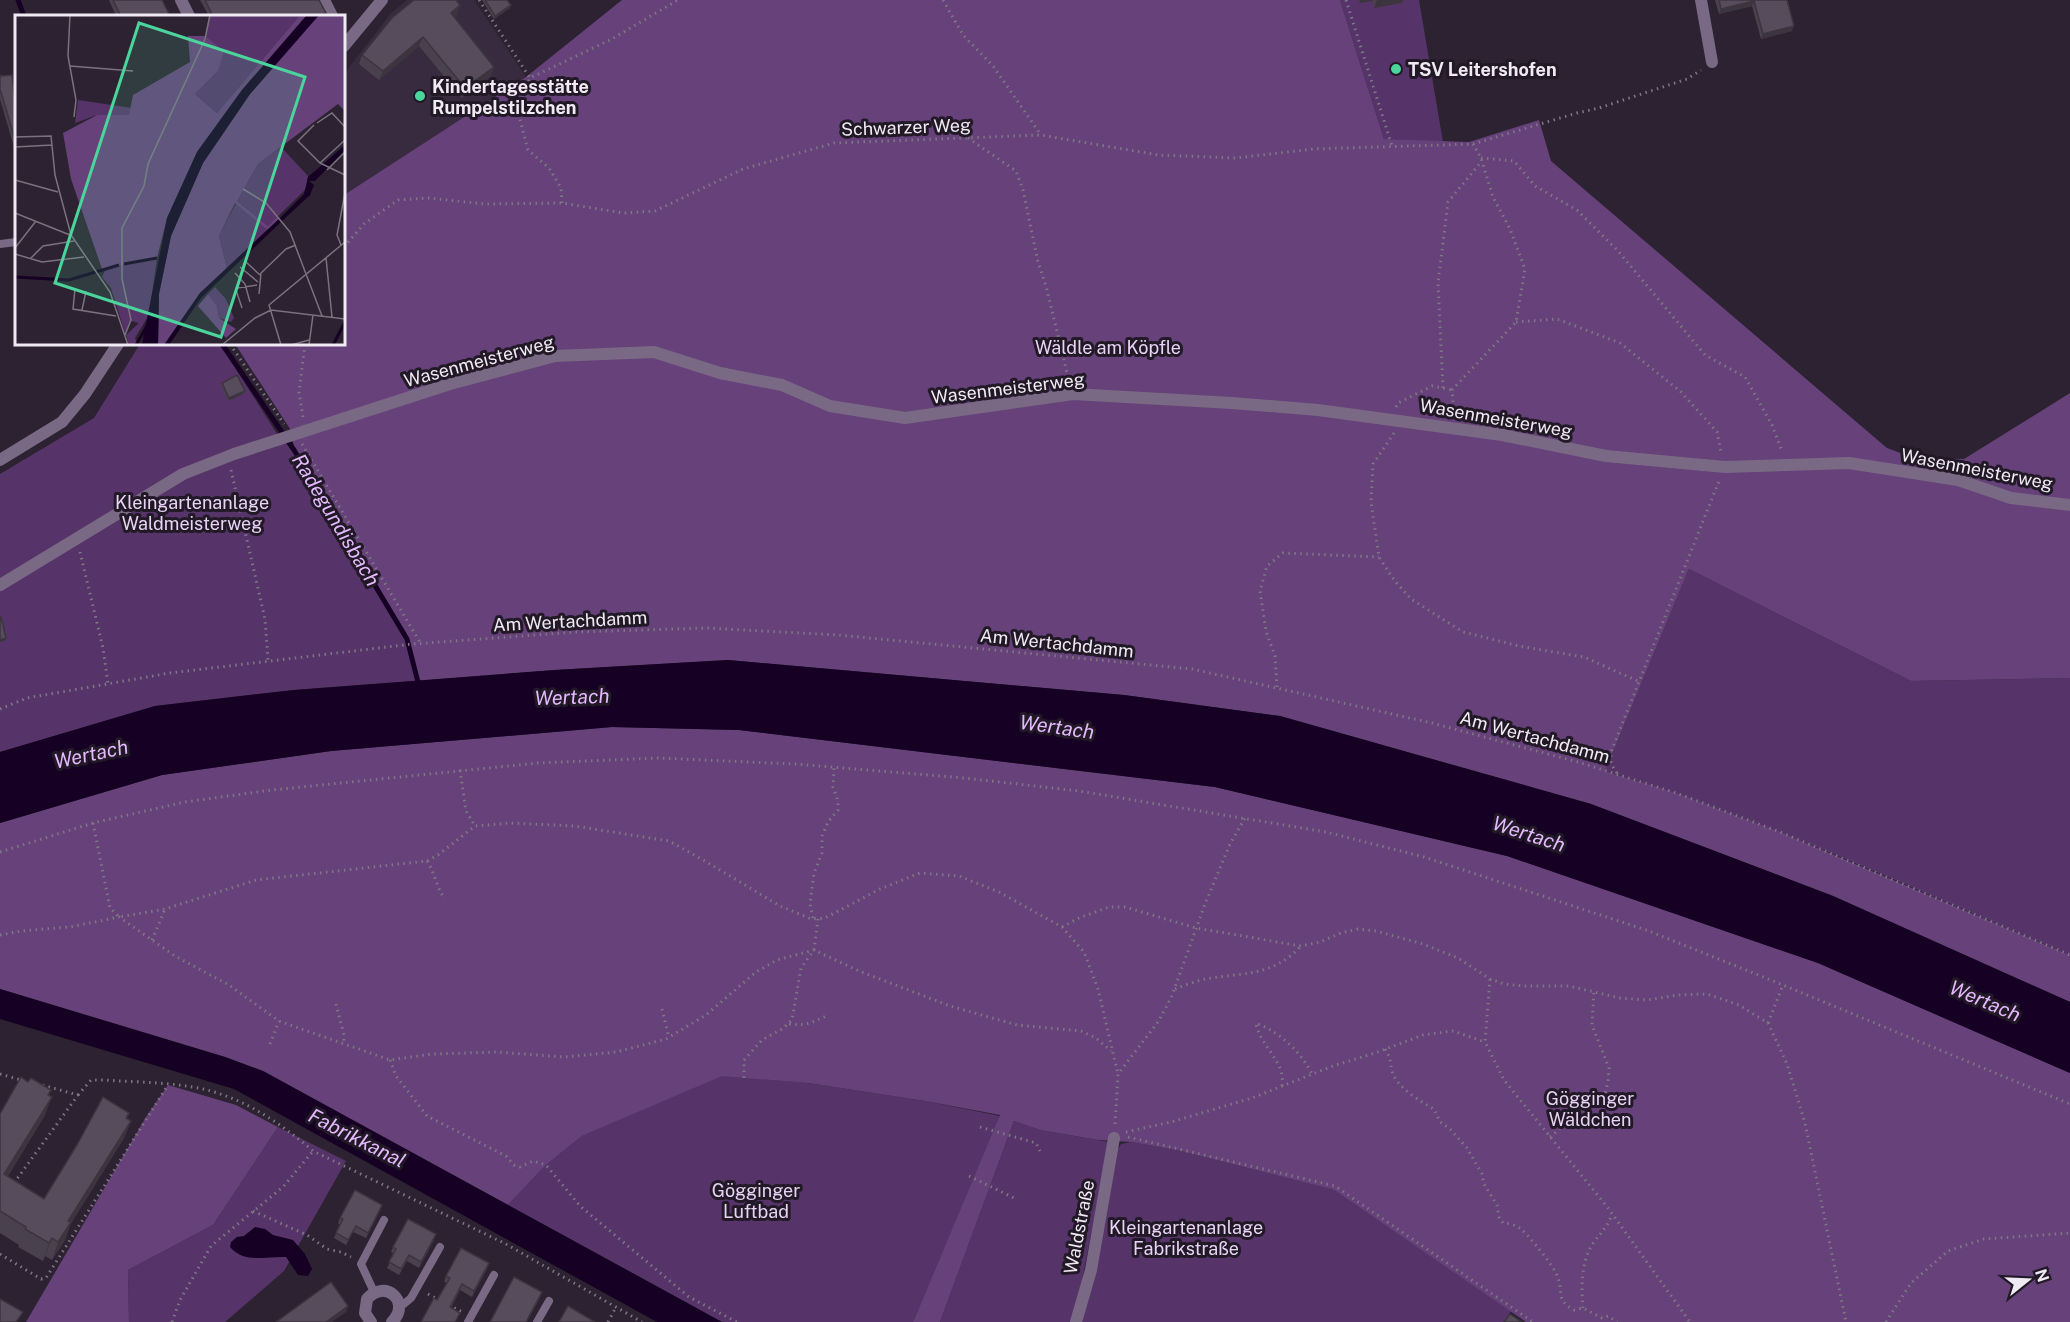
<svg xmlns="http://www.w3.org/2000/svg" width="2070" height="1322" viewBox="0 0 2070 1322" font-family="'Public Sans',sans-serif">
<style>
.built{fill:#382b3f}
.green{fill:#563469}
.forest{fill:#66417a}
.water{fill:#160023}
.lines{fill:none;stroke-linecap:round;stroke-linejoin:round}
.stream{stroke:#160023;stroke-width:5}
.path{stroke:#7f7784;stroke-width:3;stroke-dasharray:1.5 4.5;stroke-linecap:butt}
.service{stroke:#7a6984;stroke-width:8}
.minor{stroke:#7a6984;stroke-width:12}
.wall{fill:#4a414f}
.shaded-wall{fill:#3c3540}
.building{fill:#564c5c;stroke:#3c3540;stroke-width:1.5}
.poi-dot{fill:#4bd49b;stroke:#221927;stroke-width:2}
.labels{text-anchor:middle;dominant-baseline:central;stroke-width:6;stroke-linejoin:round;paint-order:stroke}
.poi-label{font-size:18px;font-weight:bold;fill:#f0eaf4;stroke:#221927;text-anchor:start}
.street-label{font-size:18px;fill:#f0eaf4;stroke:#221927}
.park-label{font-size:18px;fill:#e8d3f5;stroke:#221927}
.water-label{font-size:20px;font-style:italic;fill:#e4b9fd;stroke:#221927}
.inset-river{fill:none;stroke:#160023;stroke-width:3}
.inset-road{fill:none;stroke:#7a727f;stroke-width:1.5}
.view{fill:#4bd49b;fill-opacity:0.15;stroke:#4bd49b;stroke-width:3}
.inset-edge{fill:none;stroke:#f0eaf4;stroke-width:3}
</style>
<rect width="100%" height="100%" fill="#2c2231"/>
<path class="built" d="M407,0H474L526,77L344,195V74L391,13Z"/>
<g class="green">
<path d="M1340,0H1419L1443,142L1384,139Z"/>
<path d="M140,344H220L279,437L294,450L412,644L417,681L294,690L155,706L0,752V474L94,418Z"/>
<path d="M1689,569L1911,681L2070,678V955C1916,890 1765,819 1605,771Z"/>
<path d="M722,1075L808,1083L925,1101L1000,1116L913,1322H722L508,1205L546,1165L582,1136Z"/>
<path d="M1014,1121L1040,1130L1109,1142L1074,1322H940Z"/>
<path d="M278,1127L346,1161L284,1271L225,1322H129L128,1270L213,1225Z"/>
<path d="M1131,1142L1181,1151L1334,1190L1511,1311L1504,1322H1078L1116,1152L1121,1144Z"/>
</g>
<g class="forest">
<path d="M622,0H1340L1384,139L1469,142L1539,120L1551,161L1887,448L1914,458L1964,459L2070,393V678L1911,681L1689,569L1605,771L1676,793L1780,832L2070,955V1002L1833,896L1591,804L1280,716L1124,695L728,660L555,670L417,681L407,639L294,450L292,432L235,344H344V195L526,77Z"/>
<path d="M612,727L739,730L1215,787L1507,856L1818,963L2070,1073V1322H1526L1334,1190L1181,1151L1131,1142L1098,1140L1040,1130L1014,1121L940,1322H913L1000,1115L925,1101L808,1083L722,1076L582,1136L546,1165L508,1205L263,1071L225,1057L0,989V823L162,775L331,751Z"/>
<path d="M168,1085L236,1105L278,1127L213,1225L128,1270L129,1322H26L146,1117Z"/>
</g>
<g class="water">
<path d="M728,660L1124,695L1280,716L1591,804L1833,896L2070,1002V1073L1818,963L1507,856L1215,787L739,730L612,727L331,751L162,775L0,823V752L155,706L294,690L555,670Z"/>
<path d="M0,989L225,1057L263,1071L722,1322H657L234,1089L0,1019Z"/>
<path d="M255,1227L265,1229L273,1235L293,1240L305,1254L312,1269L308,1276L298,1275L286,1257C265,1256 245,1264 230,1247L231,1242L237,1237L244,1236Z"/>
</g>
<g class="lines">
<g class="stream">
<path d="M18,0L24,16"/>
<path d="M222,344L294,450L407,639L419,686"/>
</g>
<g class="path">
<path d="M479,0L530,78"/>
<path d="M943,0L963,35L993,66L1041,135"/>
<path d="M1346,0L1392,146"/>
<path d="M968,138L1016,171L1023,190L1038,262L1046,286L1069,381"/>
<path d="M1481,158L1514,161L1535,186L1577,210L1618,251L1705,355L1745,377L1772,425L1782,451"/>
<path d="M562,203L561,188L549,168L528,150L518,112L530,78L610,40L678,0"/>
<path d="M344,247L364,224L398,200L428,198L485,204L562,203L623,213L655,211L743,169L834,143L1041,135L1158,155L1236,158L1313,149L1473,144L1577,113L1599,108L1687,79L1701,70"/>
<path d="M1516,322L1557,319L1620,343L1681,392L1717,432L1721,452"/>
<path d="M230,344L284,424"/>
<path d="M1443,388L1438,283L1448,202L1482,161"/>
<path d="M1396,407L1398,403L1432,386L1452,390"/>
<path d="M1454,414L1452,390L1516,322L1525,269L1510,229L1493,197L1481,158L1473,144"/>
<path d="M303,417L299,392L305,344"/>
<path d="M1394,433L1373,464L1371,502L1379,557L1394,580L1411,599L1463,632L1519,646L1584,657L1640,682"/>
<path d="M302,444L421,644"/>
<path d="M231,470L265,619L268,660"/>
<path d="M80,552L103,648L108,684"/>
<path d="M1277,687L1275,656L1266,631L1260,591L1267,566L1283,553L1379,557"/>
<path d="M0,709L27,698L170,673L412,644L577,632L706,628L838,635L1192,669L1432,723L1578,762L1676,793L1780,832L2070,955"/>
<path d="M460,770L466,811L475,826"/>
<path d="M1617,773L1611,764V752L1719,481"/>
<path d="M93,823L110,908L119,917L165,909L256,880L427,861L438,855L475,826L510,823L575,826L669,841L705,861L780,906L809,918L818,919L825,918L880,889L920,873L959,876L999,892L1062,927L1084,952L1098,989L1118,1074"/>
<path d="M0,852L93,823L185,802L272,790L538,763L657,758L796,764L964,778L1079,791L1326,832L1424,857L1649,931L1783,985L2070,1104"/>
<path d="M427,861C435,873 436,887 445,899"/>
<path d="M813,918L810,904L814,873L822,853V836L828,822L838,810V801L833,787L834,767"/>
<path d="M1062,927L1079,918L1109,907H1125L1196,928L1301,946L1320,942L1341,933L1358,929L1376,931L1423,944L1458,958L1490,979L1504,984L1524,986H1569L1620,998L1647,1000L1677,995L1707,994L1739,1005L1768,1023L1787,1064L1805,1123L1846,1322"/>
<path d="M0,935L21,931L70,927L119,917L175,956L229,985L279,1021L390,1060L432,1054L497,1052L564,1057L616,1052L666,1039L706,1015L756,972L777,960L814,950L859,971L950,1006L1017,1025L1081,1031L1096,1038L1111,1051"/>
<path d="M152,940L165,909"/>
<path d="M1490,979L1485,1042L1504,1080L1608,1208L1690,1322"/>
<path d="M1175,989C1185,985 1196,981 1206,979C1244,972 1272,977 1301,946"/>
<path d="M336,1004L344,1035V1045"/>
<path d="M662,1009L669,1038"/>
<path d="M1768,1023L1783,985"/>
<path d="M789,1024C804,1026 812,1023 826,1016"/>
<path d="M270,1044L279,1021"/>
<path d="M1385,1049C1391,1058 1390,1062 1392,1071C1396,1087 1421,1102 1434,1109L1440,1122L1449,1128L1467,1148L1482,1174L1484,1184L1497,1205L1499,1217L1503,1223C1509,1223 1516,1225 1521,1229C1530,1237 1555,1267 1558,1278C1564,1293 1555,1300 1574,1310L1583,1308L1602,1318L1608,1316L1617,1322"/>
<path d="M390,1060L396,1076L427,1116L506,1156L514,1165L520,1167L533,1161L546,1165L580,1206L689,1297L737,1322"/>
<path d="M0,1074L21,1080"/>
<path d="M744,1078V1060L762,1040L782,1029L792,1020L801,968L814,950L818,919"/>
<path d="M1282,1086C1286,1061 1260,1047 1256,1023C1281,1033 1300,1051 1312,1074"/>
<path d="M78,1095L91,1080H104C133,1082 163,1082 192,1087C238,1094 278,1121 313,1151L504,1243L642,1322"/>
<path d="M1115,1124L1118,1074L1158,1022L1171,998L1205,904L1230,844L1245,818"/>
<path d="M980,1127L1036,1143L1040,1151"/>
<path d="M1126,1132L1171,1122L1252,1098L1333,1066L1375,1053L1423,1035L1453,1031L1485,1042"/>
<path d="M1128,1137L1335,1186L1533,1322"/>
<path d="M1550,1137L1575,1115L1604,1097L1608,1082L1609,1068L1592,1025L1594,991"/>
<path d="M969,1176L1016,1199"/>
<path d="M14,1183L78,1095L42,1085"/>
<path d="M253,1211L307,1235L327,1249L341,1252L351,1257"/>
<path d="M0,1254L41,1279L46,1278L168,1085"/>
<path d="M428,1294L441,1301"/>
<path d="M449,1305L462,1312"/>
<path d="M1583,1308C1581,1287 1581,1260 1594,1242C1602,1231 1607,1228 1612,1214"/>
<path d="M172,1322L180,1300L211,1246L283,1187L313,1151"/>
<path d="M608,1322L616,1307"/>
<path d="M1886,1322L1911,1283L1948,1251L1984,1239L2070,1233"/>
</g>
<g class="service">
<path d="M0,244L16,242"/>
<path d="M374,1292L361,1264L384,1220"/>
<path d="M399,1308L411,1298L440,1247"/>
<path d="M468,1322L494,1275"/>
<path d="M537,1322L549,1301"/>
</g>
<g class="minor">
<path d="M181,0L189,16"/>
<path d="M324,0L332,16"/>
<path d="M1701,0L1712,62"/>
<path d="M344,46L382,0"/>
<path d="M0,460L62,422L85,394L118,344"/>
<path d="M0,585L183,474L234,454L450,384L555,356L654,352L720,373L782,385L830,406L905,418L1073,394L1232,403L1318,410L1502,435L1606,456L1725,467L1849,463L1958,480L2011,498L2070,505"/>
<path d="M371,1322L365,1313L367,1299C385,1278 412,1302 392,1322"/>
<path d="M1076,1322L1091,1270L1114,1138"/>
</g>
</g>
<g class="wall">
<path d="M109,0H162L170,16H116Z"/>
<path d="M200,0H319L325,16H209Z"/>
<path d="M482,0H507L511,5L510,8L494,19Z"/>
<path d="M1358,0H1403L1402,3L1374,8L1373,1L1359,3Z"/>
<path d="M1715,0H1787L1792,31L1761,39L1752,6L1719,14Z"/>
<path d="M457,15L454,17L494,67L491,76L462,98L419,46L379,80L359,64L362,55Z"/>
<path d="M0,75L16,110V154L0,99Z"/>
<path d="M222,383L245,391L243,394L228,401L221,386Z"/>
<path d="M49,1095L45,1115L8,1176L44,1199L129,1113L127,1118L131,1121L124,1138L70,1225L65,1240L52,1260L45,1256L43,1261L18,1247L19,1245L0,1233V1114Z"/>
<path d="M382,1205L380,1211L366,1238L353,1232L346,1245L334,1238L340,1225L338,1223L340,1218Z"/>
<path d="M434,1240L419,1268L407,1261L399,1275L387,1268L394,1254L391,1252L393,1247Z"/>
<path d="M487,1269L472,1297L460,1290L451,1308L458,1319L437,1300L447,1283L444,1282L446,1276Z"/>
</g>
<g class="shaded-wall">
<path d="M1360,0H1373V1L1359,3Z"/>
<path d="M1377,0H1403L1402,3L1374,8Z"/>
<path d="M1754,1L1752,6L1719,14L1721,9Z"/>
<path d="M460,5L457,15L447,22L451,13Z"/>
<path d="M511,5L510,8L494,19L495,16Z"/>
<path d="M1794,26L1792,31L1761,39L1763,34Z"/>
<path d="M423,37L419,46L379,80L383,71Z"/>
<path d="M494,67L491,76L462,98L465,88Z"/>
<path d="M245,391L243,394L228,401L229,398Z"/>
<path d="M6,638L5,641L0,642V640Z"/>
<path d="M52,1097L45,1115L0,1188L4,1174Z"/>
<path d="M131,1121L124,1138L70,1225L65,1240L52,1260L58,1242L68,1221Z"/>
<path d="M382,1205L380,1211L366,1238L368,1233Z"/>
<path d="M436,1234L434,1240L419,1268L421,1262Z"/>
<path d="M52,1238L45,1256L43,1261L49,1243Z"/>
<path d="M489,1263L487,1269L472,1297L474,1291Z"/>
<path d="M542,1292L540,1298L527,1322H526Z"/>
<path d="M348,1306L346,1312L332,1322H326Z"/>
</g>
<g class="building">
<path d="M113,0H162L170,16H121Z"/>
<path d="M205,0H319L326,13L323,15V16H213Z"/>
<path d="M414,0H456L460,5L451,13L494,67L465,88L423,37L383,71L362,55L392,18Z"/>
<path d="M485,0H507L511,5L495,16Z"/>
<path d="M1719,0H1787L1794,26L1763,34L1754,1L1721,9Z"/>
<path d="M0,75L1,76L12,75L16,110V143L1,92L0,93Z"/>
<path d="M237,375L245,391L229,398L222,383Z"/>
<path d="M0,617H1L6,638L0,640Z"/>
<path d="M21,1077L28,1082L31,1078L51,1090L48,1095L52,1097L4,1174L44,1199L77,1145L103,1097L129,1113L126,1118L131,1121L68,1221L71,1222L58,1242L52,1238L49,1243L25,1229L26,1227L0,1211V1114Z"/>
<path d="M355,1190L382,1205L368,1233L356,1226L348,1240L336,1233L343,1219L340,1218Z"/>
<path d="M408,1219L436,1234L421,1262L409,1255L401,1269L389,1262L396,1249L393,1247Z"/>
<path d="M461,1248L489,1263L474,1291L462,1284L450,1307L460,1313L455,1322H421L434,1298L437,1300L450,1278L446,1276Z"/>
<path d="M514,1277L542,1292L526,1322H490Z"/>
<path d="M331,1282L348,1306L326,1322H276Z"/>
<path d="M0,1299L23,1312L16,1322H0Z"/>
<path d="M568,1306L595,1322H559Z"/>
<path d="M1510,1314L1522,1322H1504Z"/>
</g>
<g class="poi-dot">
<circle cx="1396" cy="69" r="6"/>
<circle cx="420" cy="96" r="6"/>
</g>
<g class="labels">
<g class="poi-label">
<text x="1408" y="69">TSV Leitershofen</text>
<text x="432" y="86">Kindertagesstätte<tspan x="432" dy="21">Rumpelstilzchen</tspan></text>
</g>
<g class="street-label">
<text transform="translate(906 127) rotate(-2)">Schwarzer Weg</text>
<text transform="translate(479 361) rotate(-15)">Wasenmeisterweg</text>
<text transform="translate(1008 388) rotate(-7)">Wasenmeisterweg</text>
<text transform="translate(1496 418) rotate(10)">Wasenmeisterweg</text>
<text transform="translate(1977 469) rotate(11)">Wasenmeisterweg</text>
<text transform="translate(570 621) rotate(-3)">Am Wertachdamm</text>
<text transform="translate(1057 643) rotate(6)">Am Wertachdamm</text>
<text transform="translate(1535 737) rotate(15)">Am Wertachdamm</text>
<text transform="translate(1079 1227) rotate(-79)">Waldstraße</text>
</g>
<g class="park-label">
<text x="1108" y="347">Wäldle am Köpfle</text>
<text x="192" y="502">Kleingartenanlage<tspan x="192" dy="21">Waldmeisterweg</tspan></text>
<text x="1590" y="1098">Gögginger<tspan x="1590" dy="21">Wäldchen</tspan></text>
<text x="756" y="1190">Gögginger<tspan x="756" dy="21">Luftbad</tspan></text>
<text x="1186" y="1227">Kleingartenanlage<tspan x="1186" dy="21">Fabrikstraße</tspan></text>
</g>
<g class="water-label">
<text transform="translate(336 520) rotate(59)">Radegundisbach</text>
<text transform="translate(572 697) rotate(-2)">Wertach</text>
<text transform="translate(1057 727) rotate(8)">Wertach</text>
<text transform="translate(91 754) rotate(-12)">Wertach</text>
<text transform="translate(1529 834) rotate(18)">Wertach</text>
<text transform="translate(1985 1001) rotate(23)">Wertach</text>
<text transform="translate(357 1138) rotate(27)">Fabrikkanal</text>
</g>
</g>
<g transform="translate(15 15)">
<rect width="330" height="330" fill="#2c2231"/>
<path d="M194,0H285L202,98L180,79L203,56L190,21ZM63,85L117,93L114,100H82L60,108ZM266,132L293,161L291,174L253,211L222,186L243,149ZM221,188L252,215L212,253L204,221ZM138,242L142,243L134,300L120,323L123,330H114L111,320L124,308L116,306L110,318L96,273L87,262L91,254ZM200,272L211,284L219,303L216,307L204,303L202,291L193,279Z" fill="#563469"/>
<path d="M285,0H292L227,75L182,137L152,203L142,243L87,254L56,164L48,118L82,100H114L118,80L175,47L173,21H190L209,36L203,56L180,79L202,98ZM304,0H330V96L323,89L243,149L222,186L253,211L262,202L264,204L252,215L220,188L204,221L212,253L185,278L149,330H143L144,279L156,221L188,148L235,79ZM193,279L202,291L204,303L221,314L211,323L183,291Z" fill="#66417a"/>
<path d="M292,0H304L235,79L188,148L156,221L144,279L143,330L127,329L152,203L182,137L227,75ZM330,130V135L300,166H294L299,170L295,180L267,206L265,203L289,179L293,162ZM264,204L266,207L186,283L154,330H149L185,278Z" fill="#160023"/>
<path class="inset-river" d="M109,249L142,243M0,262L54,265L104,250M121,330L133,309M318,330L330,307"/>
<path class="inset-road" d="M55,0L53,41L61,85L59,102M55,51L118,56M302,108L317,98L330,112M299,110L283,126L305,148M0,122L36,121L40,160L56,220L95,277L113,330M330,125L305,148L330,160M0,132L37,130M312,155L330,137M0,165L43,177M228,174L251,188L275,217L307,301M0,198L55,220M326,230L322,220L330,178M0,233L21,206M0,239L27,247L69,242M311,243L317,302M15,244L28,231L59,226M231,247L245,260M225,252L243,267M220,258L230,269L235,287M222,273L242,270M60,274L58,294L101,301M221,275L227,293M244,279L246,258L271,234L281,230M67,295L71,276M110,320L116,305L107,264V213L129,171L133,149L190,24L195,0M207,330L240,303L256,295L330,304M266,330L254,290L330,227M276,330L294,325M294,330L298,300"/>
<path class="view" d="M124,8L290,62L206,322L40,268Z"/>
<rect width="330" height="330" class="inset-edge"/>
</g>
<g transform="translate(2028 1280) rotate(72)" stroke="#221927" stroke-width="4.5" paint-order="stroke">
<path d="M0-4.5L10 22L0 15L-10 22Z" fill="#f0eaf4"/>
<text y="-9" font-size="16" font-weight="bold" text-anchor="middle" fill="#f0eaf4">N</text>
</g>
</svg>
